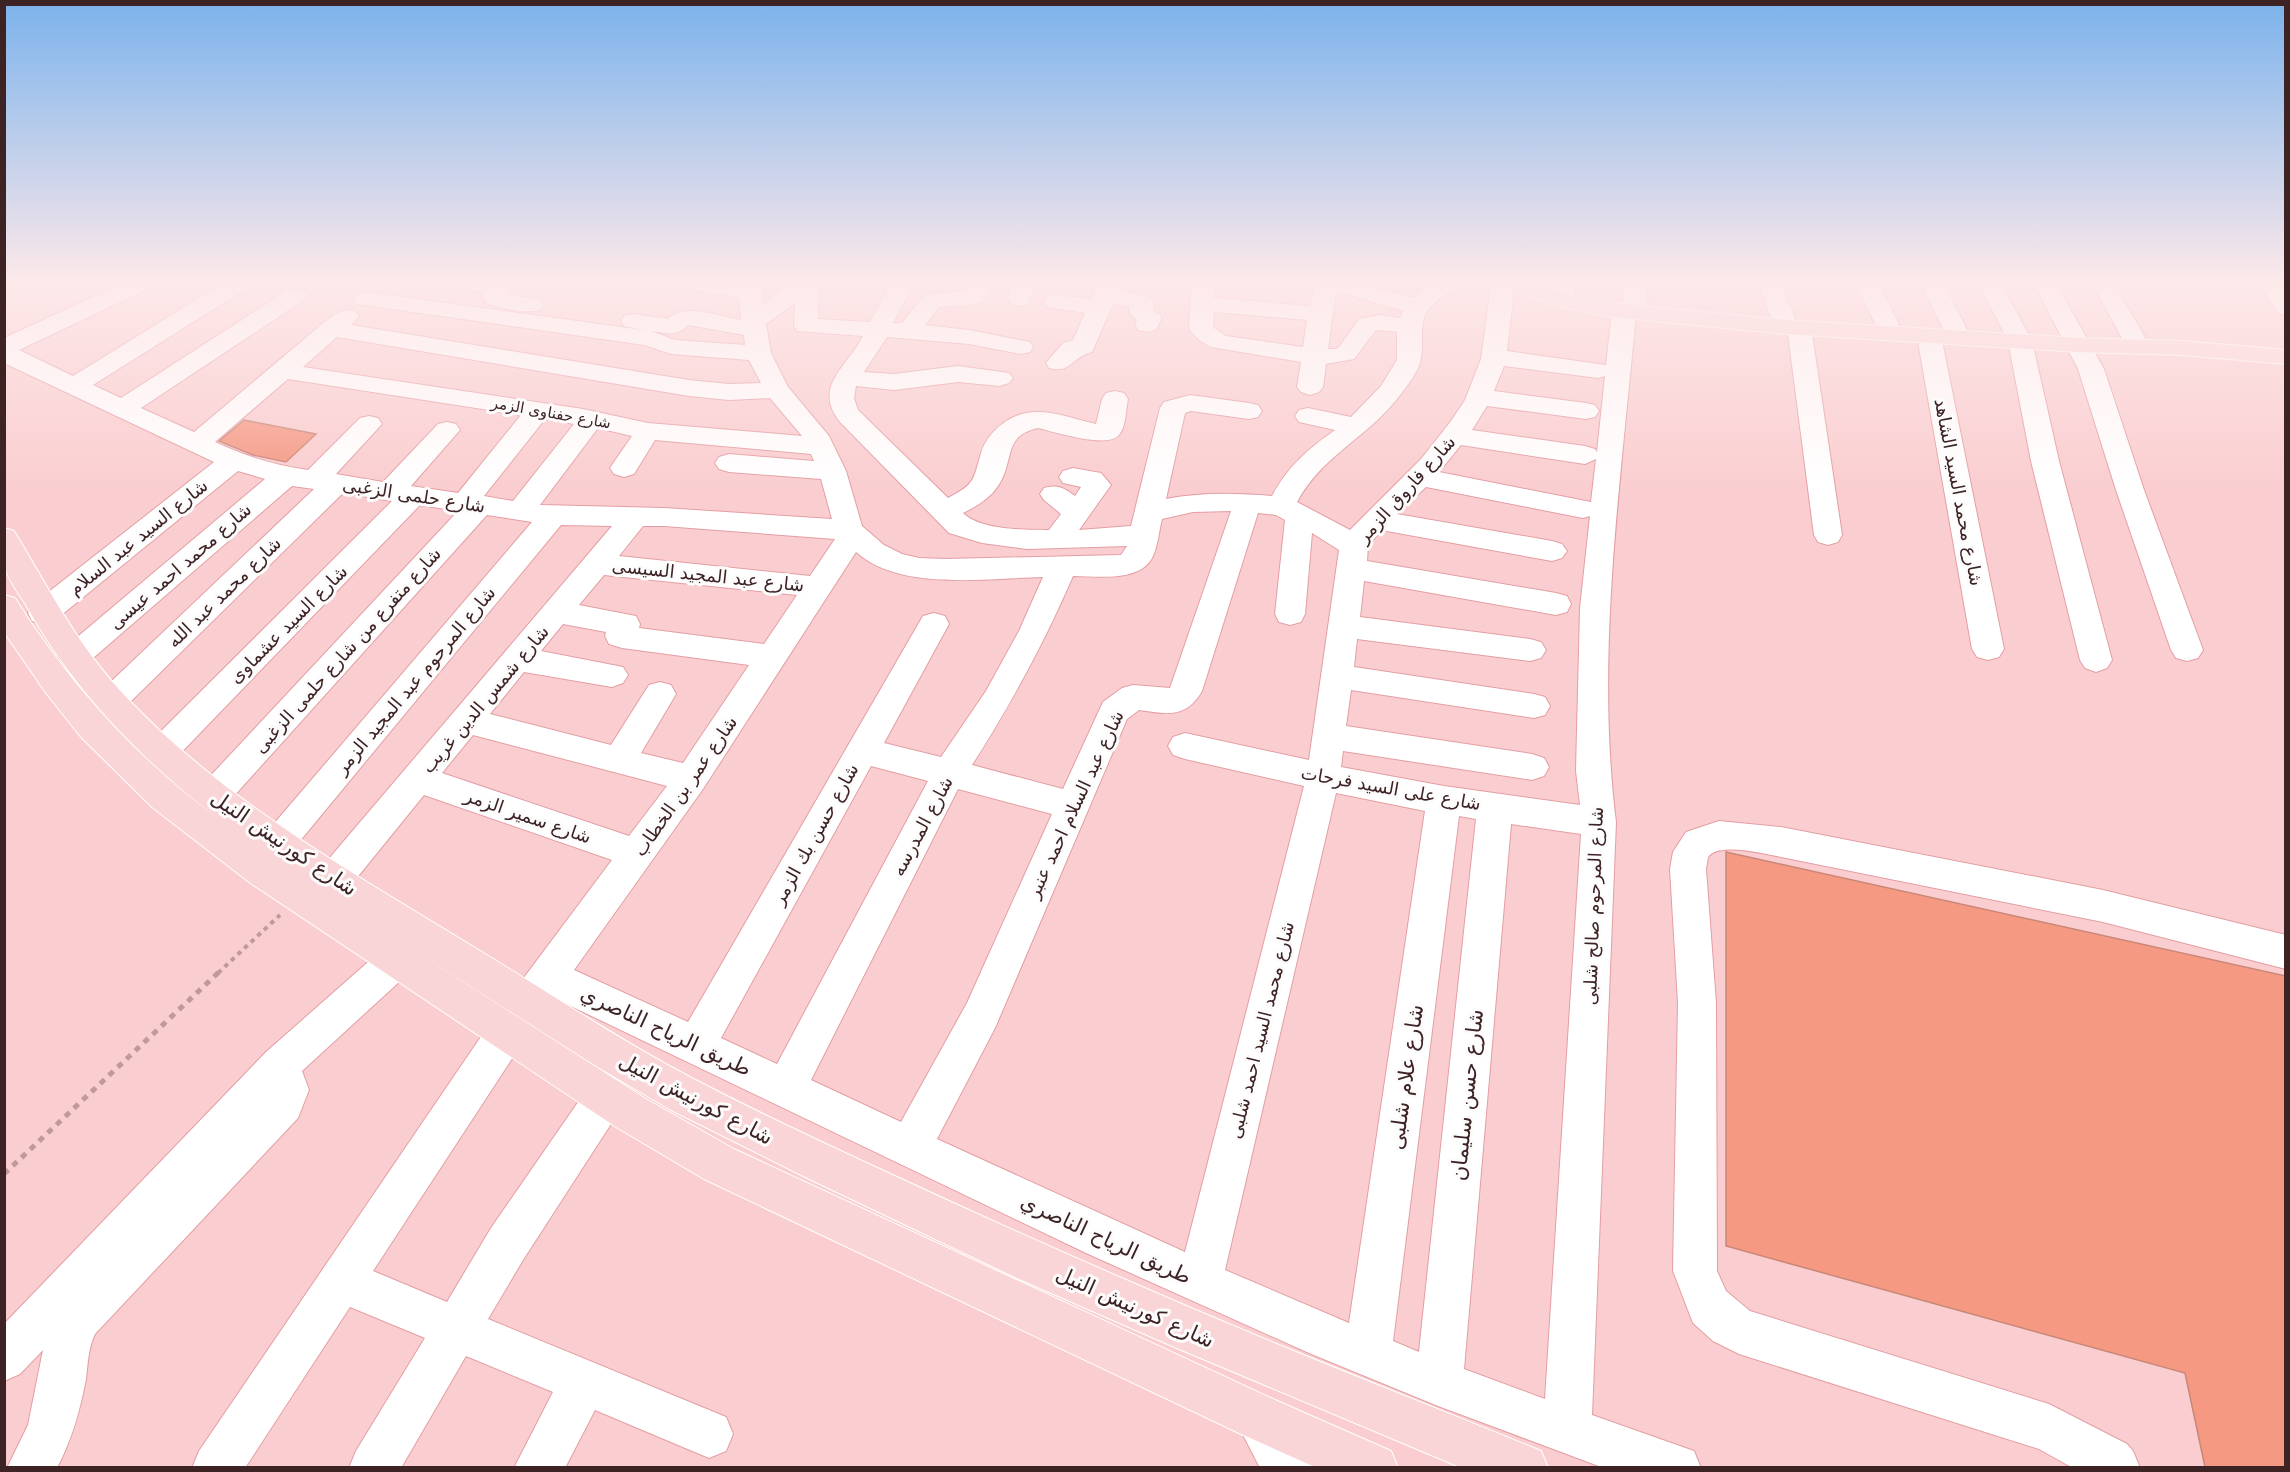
<svg xmlns="http://www.w3.org/2000/svg" width="2290" height="1472" viewBox="0 0 2290 1472" font-family="'DejaVu Sans','Noto Sans Arabic',sans-serif">
<style>
.building{fill:#f59983;stroke:#c88777;stroke-width:1.5}
.lines{fill:none;stroke-linecap:round;stroke-linejoin:round}
.minor-casing{stroke:#e49ea3;stroke-width:2}
.major-casing{stroke:#fff;stroke-width:2}
.path-far2{stroke:#c0999b;stroke-width:3;stroke-dasharray:4 4;stroke-linecap:butt}
.path-far1{stroke:#c0999b;stroke-width:4;stroke-dasharray:4.5 4.5;stroke-linecap:butt}
.path{stroke:#c0999b;stroke-width:5;stroke-dasharray:6 6;stroke-linecap:butt}
.minor{fill:#fff;fill-rule:evenodd}
.major{fill:#fad5d7;fill-rule:evenodd}
.labels{text-anchor:middle;dominant-baseline:central;stroke-width:6;stroke-linejoin:round;paint-order:stroke}
.far-street-label{font-size:15px;fill:#3e2325;stroke:#fcfcfc}
.street-label{font-size:18px;fill:#3e2325;stroke:#fcfcfc}
.near-street-label{font-size:21px;fill:#3e2325;stroke:#fcfcfc}
</style>
<rect width="100%" height="100%" fill="#faced0"/>
<g class="building">
<path d="M244,420L316,434L286,462L253,455L219,441Z"/>
<path d="M1726,852L2286,976V1467H2205L2185,1373L1726,1246Z"/>
</g>
<g class="lines">
<g class="minor-casing">
<g id="minor">
<path d="M130,280H160L156,285L19,350L73,376L228,280H255L252,285L93,385L121,398L288,290L296,288L304,290L308,295L304,300L141,408L194,432L322,324C334,316 340,307 355,311L359,316L351,325L689,380L729,384L761,383L749,360L671,354L644,345L357,304L353,299L357,294L365,292L643,330L624,326L621,321L624,316L633,314L668,319C683,302 721,317 741,320L739,298L669,285L666,280H714L743,285L746,280H768L762,293L763,304L797,280H823L819,286L818,319L870,322L893,280H916L893,323H902L924,295L967,291L971,281H987L991,286C988,311 959,305 939,307L925,325L969,330L1030,342L1033,347L1030,352L1021,354L969,344L887,337L864,372L894,374L958,366L1009,373L1013,378L1009,383L1000,386L958,382L894,390L856,386L854,398L858,410L948,498C975,484 973,481 981,453C988,430 1013,411 1038,412C1057,412 1078,420 1096,424L1102,399L1106,393L1115,391L1124,393L1128,399C1126,409 1126,427 1119,435C1108,449 1055,432 1038,428C1005,435 1013,457 1002,479C994,496 979,505 963,513C980,530 1025,530 1049,530L1061,514L1044,500L1040,494L1044,488C1058,484 1064,488 1075,496L1081,487L1063,483L1059,477L1063,471L1073,468L1101,473L1111,485L1079,530L1131,526L1160,408L1164,402L1190,395L1249,403L1258,405L1262,411L1258,417L1249,419L1191,411L1185,413L1166,499C1202,492 1236,493 1272,496C1289,465 1307,450 1335,430L1299,422L1295,416L1299,410L1308,408L1351,417L1381,386L1397,360V332L1376,330L1354,359L1326,364L1323,387L1319,392L1310,395L1301,392L1297,387L1301,362L1211,347C1202,342 1195,338 1189,329L1192,280H1214V298L1310,306L1314,287L1307,285L1304,280H1347L1413,298L1438,280H1464C1455,293 1433,299 1426,313C1419,328 1424,342 1421,358C1420,369 1408,385 1401,394C1369,437 1322,455 1297,502L1350,530L1421,459L1451,421L1465,400L1481,359L1492,280H1515L1507,351L1606,365L1612,311L1624,300L1621,280H1644L1648,302L1636,314C1621,480 1595,655 1616,822L1592,1415L1694,1451L1701,1468H1604L1438,1406L1309,1353L1086,1253L554,998L521,1045L373,1271L447,1302L491,1228L592,1082L606,1076L620,1082L626,1096L620,1110L523,1260L488,1319L726,1417L733,1434L726,1451L709,1458L595,1410L565,1468H514L553,1392L466,1356L401,1468H349L356,1451L425,1338L350,1307L245,1468H192L199,1451L493,1019L612,860L424,795L347,890L334,894L321,890L316,879L321,868L612,526L561,525L290,853L278,858L266,853L260,843L266,833L532,522L487,515L225,806L213,810L201,806L196,796L201,786L458,511L420,505L173,761L161,765L149,761L144,752L149,743L392,501L343,493L122,710L111,713L100,710L95,701L100,692L314,489L292,486L85,665L74,669L63,665L58,657L63,649L265,479L238,471L54,621L43,624L32,621L28,613L32,605L214,462L4,363V338ZM1336,291L1403,311L1400,318L1380,315L1359,319L1340,346L1336,349H1328ZM795,303L794,326L797,331L863,336C847,368 812,386 840,422L949,533L982,543L1027,549L1127,546L1121,555L945,559L919,558L902,554L884,545L862,526L846,471L829,436L788,387L771,353L766,324ZM1214,312L1307,320L1303,347L1226,336L1213,327ZM688,325L744,335L745,345L675,340L651,331C665,333 678,337 688,325ZM337,337L689,396L729,400L770,398L802,436L648,423L583,409L303,367ZM1504,366L1598,378L1605,376L1597,452L1595,449L1585,446L1472,430L1487,406L1586,419L1595,417L1599,411L1595,405L1586,403L1494,391ZM288,379L521,415L458,493L411,486L460,430L456,424L447,422L438,424L383,482L336,474L382,424L378,418L369,416L360,418L308,470C276,466 245,456 215,442ZM545,419L574,424L513,501L484,496ZM598,428L632,436L610,468L614,474L624,477L634,474L655,440L811,454L814,461L729,454L719,457L715,463L719,469L729,472L821,479L832,519L664,508L540,505ZM1461,445L1585,464L1596,459L1591,502L1439,472ZM1426,487L1583,518L1590,516L1580,608L1576,771L1580,805L1444,786L1341,767L1343,751L1532,780L1544,776L1549,767L1544,758L1532,754L1346,726L1351,690L1534,718L1545,715L1550,706L1545,697L1534,694L1354,667L1357,639L1530,661L1541,658L1546,650L1541,642L1530,639L1360,617L1364,581L1556,615L1567,612L1571,604L1567,596L1556,593L1367,561L1368,546L1381,530L1552,561L1562,558L1567,551L1562,544L1552,541L1397,514ZM1231,511L1170,688L1133,685L1122,688L1103,702L1063,789L972,765C1011,704 1044,643 1073,576C1097,576 1141,583 1153,556C1158,545 1159,531 1162,519L1193,512ZM1258,513L1276,515L1285,520L1275,614L1279,622L1290,625L1301,622L1305,614L1312,533L1339,550L1309,760L1185,733L1173,737L1168,746L1173,755L1185,759L1304,786L1185,1252L937,1139L995,1028L1127,719L1139,710C1166,714 1186,719 1202,691ZM643,526H664L835,539L810,576L619,556ZM856,552C901,592 987,578 1043,577L1019,631L986,691L941,757L884,743L949,624L945,616L934,613L923,616L688,1022L574,970L703,789ZM604,575L797,595L764,644L639,628L640,624L636,616L579,605ZM563,624L606,632L605,636L609,644L622,648L749,665L683,763L641,753L676,694L671,685L660,682L649,685L611,745L490,714L524,672L612,687L623,683L628,675L623,667L541,651ZM473,735L667,786L629,836L442,773ZM871,766L928,781L777,1064L721,1038ZM958,789L1052,814L967,1003L901,1122L811,1080ZM1336,793L1425,811L1349,1323L1225,1270ZM1459,816L1476,819L1419,1352L1393,1341ZM1511,824L1581,834L1545,1399L1464,1369Z"/>
<path d="M430,280H498L506,282L511,288L507,294L540,300L544,305L540,310C524,314 503,308 487,304L481,295L483,292L434,285Z"/>
<path d="M1013,280H1055L1051,285L1034,287L1028,304L1020,306L1012,304L1008,299Z"/>
<path d="M1100,280H1122L1118,290L1150,297L1154,302L1153,310L1162,317L1156,330L1147,332L1138,330L1135,325L1137,320L1129,313L1130,307L1113,304L1092,352C1070,358 1071,374 1049,368L1046,363L1063,343L1073,340L1085,313L1047,307L1043,302L1047,297L1055,295L1091,299Z"/>
<path d="M1550,280H1572L1576,301L1572,306L1564,308L1556,306L1552,301Z"/>
<path d="M1758,280H1780L1796,321L1808,322L1811,327L1842,535L1838,542L1828,545L1818,542L1814,535L1788,334L1777,332L1774,327Z"/>
<path d="M1854,280H1877L1903,333L1900,338L1891,340L1882,338Z"/>
<path d="M1919,280H1942L1971,338L1968,343L1959,345L1950,343Z"/>
<path d="M1977,280H1999L2032,341L2059,461L2112,660L2107,668L2096,672L2085,668L2080,660L2031,461L2008,341Z"/>
<path d="M2032,280H2054L2104,369L2144,490L2203,650L2198,658L2187,661L2176,658L2171,650L2116,490L2078,369Z"/>
<path d="M2090,280H2112L2150,346L2147,351L2138,353L2129,351Z"/>
<path d="M2257,280H2280L2286,288V315L2278,313Z"/>
<path d="M1929,329L1938,331L1941,336L2004,649L1999,657L1988,660L1977,657L1972,649L1917,336L1920,331Z"/>
<path d="M1719,821L1781,827L2103,890L2286,935V969L2103,922L1781,857C1764,854 1719,842 1708,857L1706,869L1716,1003L1717,1271L1726,1291L1750,1311L2049,1404L2127,1444L2133,1451L2140,1468H2073L2039,1449L1739,1354L1713,1341L1693,1323L1673,1271L1678,1003L1670,869L1673,852L1686,832Z"/>
<path d="M397,943L410,948L416,960L410,972L302,1071L309,1090L298,1118L95,1334C88,1349 88,1363 86,1379C80,1411 72,1439 57,1468H7L28,1425L43,1350L20,1374L4,1381V1324L266,1052L384,948Z"/>
<path d="M1258,1393L1275,1400L1304,1451L1311,1468H1260L1234,1417L1241,1400Z"/>
</g>
</g>
<g class="major-casing">
<g id="major">
<path d="M1499,280H1531L1570,295L1604,302L1786,320L2079,338L2183,341L2286,350V364L2183,355L2079,352L1786,334L1604,316L1556,306L1503,285Z"/>
<path d="M4,528L14,531C51,592 76,644 126,697C224,801 351,872 472,946C540,987 605,1031 675,1069C739,1104 805,1134 871,1165C1006,1228 1142,1288 1279,1345C1366,1381 1454,1415 1541,1451L1548,1468H1462L1179,1349L1017,1278L803,1176L671,1110L596,1066L396,939L646,1099L734,1149L1275,1400L1391,1451L1398,1468H1317L1241,1434L704,1179L616,1127L249,882L152,807L81,737L46,693L4,632V595L15,598C69,684 135,757 217,818C141,759 73,690 26,605C19,594 7,578 4,565C3,554 4,540 4,528Z"/>
</g>
</g>
<path class="path-far2" d="M4,283L11,280"/>
<path class="path-far1" d="M218,973L280,915"/>
<path class="path" d="M4,1174L219,972"/>
<use href="#minor" class="minor"/>
<use href="#major" class="major"/>
</g>
<linearGradient id="sky" x2="0" y2="1"><stop stop-color="#7bb2ec"/><stop offset="0.58" stop-color="#fde9ea"/><stop offset="1" stop-color="#fde9ea" stop-opacity="0"/></linearGradient>
<rect width="2290" height="486" fill="url(#sky)"/>
<g class="labels">
<g class="far-street-label">
<text transform="translate(551 413) rotate(10)">شارع حفناوى الزمر</text>
</g>
<g class="street-label">
<text transform="translate(1406 489) rotate(-48)">شارع فاروق الزمر</text>
<text transform="translate(1959 492) rotate(79)">شارع محمد السيد الشاهد</text>
<text transform="translate(414 495) rotate(9)">شارع حلمى الزغبى</text>
<text transform="translate(138 537) rotate(-39)">شارع السيد عبد السلام</text>
<text transform="translate(180 566) rotate(-41)">شارع محمد احمد عيسى</text>
<text transform="translate(708 575) rotate(6)">شارع عبد المجيد السيسى</text>
<text transform="translate(224 592) rotate(-44)">شارع محمد عبد الله</text>
<text transform="translate(288 624) rotate(-45)">شارع السيد عشماوى</text>
<text transform="translate(347 650) rotate(-48)">شارع متفرع من شارع حلمى الزغبى</text>
<text transform="translate(415 680) rotate(-50)">شارع المرحوم عبد المجيد الزمر</text>
<text transform="translate(485 699) rotate(-50)">شارع شمس الدين غريب</text>
<text transform="translate(685 786) rotate(-55)">شارع عمر بن الخطاب</text>
<text transform="translate(1391 788) rotate(10)">شارع على السيد فرحات</text>
<text transform="translate(1075 804) rotate(-65)">شارع عبد السلام احمد عنبر</text>
<text transform="translate(528 816) rotate(19)">شارع سمير الزمر</text>
<text transform="translate(922 826) rotate(-62)">شارع المدرسه</text>
<text transform="translate(815 834) rotate(-61)">شارع حسن بك الزمر</text>
<text transform="translate(1593 906) rotate(-88)">شارع المرحوم صالح شلبى</text>
<text transform="translate(1261 1030) rotate(-76)">شارع محمد السيد احمد شلبى</text>
</g>
<g class="near-street-label">
<text transform="translate(284 843) rotate(34)">شارع كورنيش النيل</text>
<text transform="translate(666 1031) rotate(25)">طريق الرياح الناصري</text>
<text transform="translate(1406 1077) rotate(-82)">شارع علام شلبى</text>
<text transform="translate(1467 1095) rotate(-84)">شارع حسن سليمان</text>
<text transform="translate(696 1099) rotate(28)">شارع كورنيش النيل</text>
<text transform="translate(1106 1239) rotate(25)">طريق الرياح الناصري</text>
<text transform="translate(1135 1307) rotate(24)">شارع كورنيش النيل</text>
</g>
</g>
<rect width="2290" height="1472" fill="none" stroke="#3e2325" stroke-width="12"/>
</svg>
